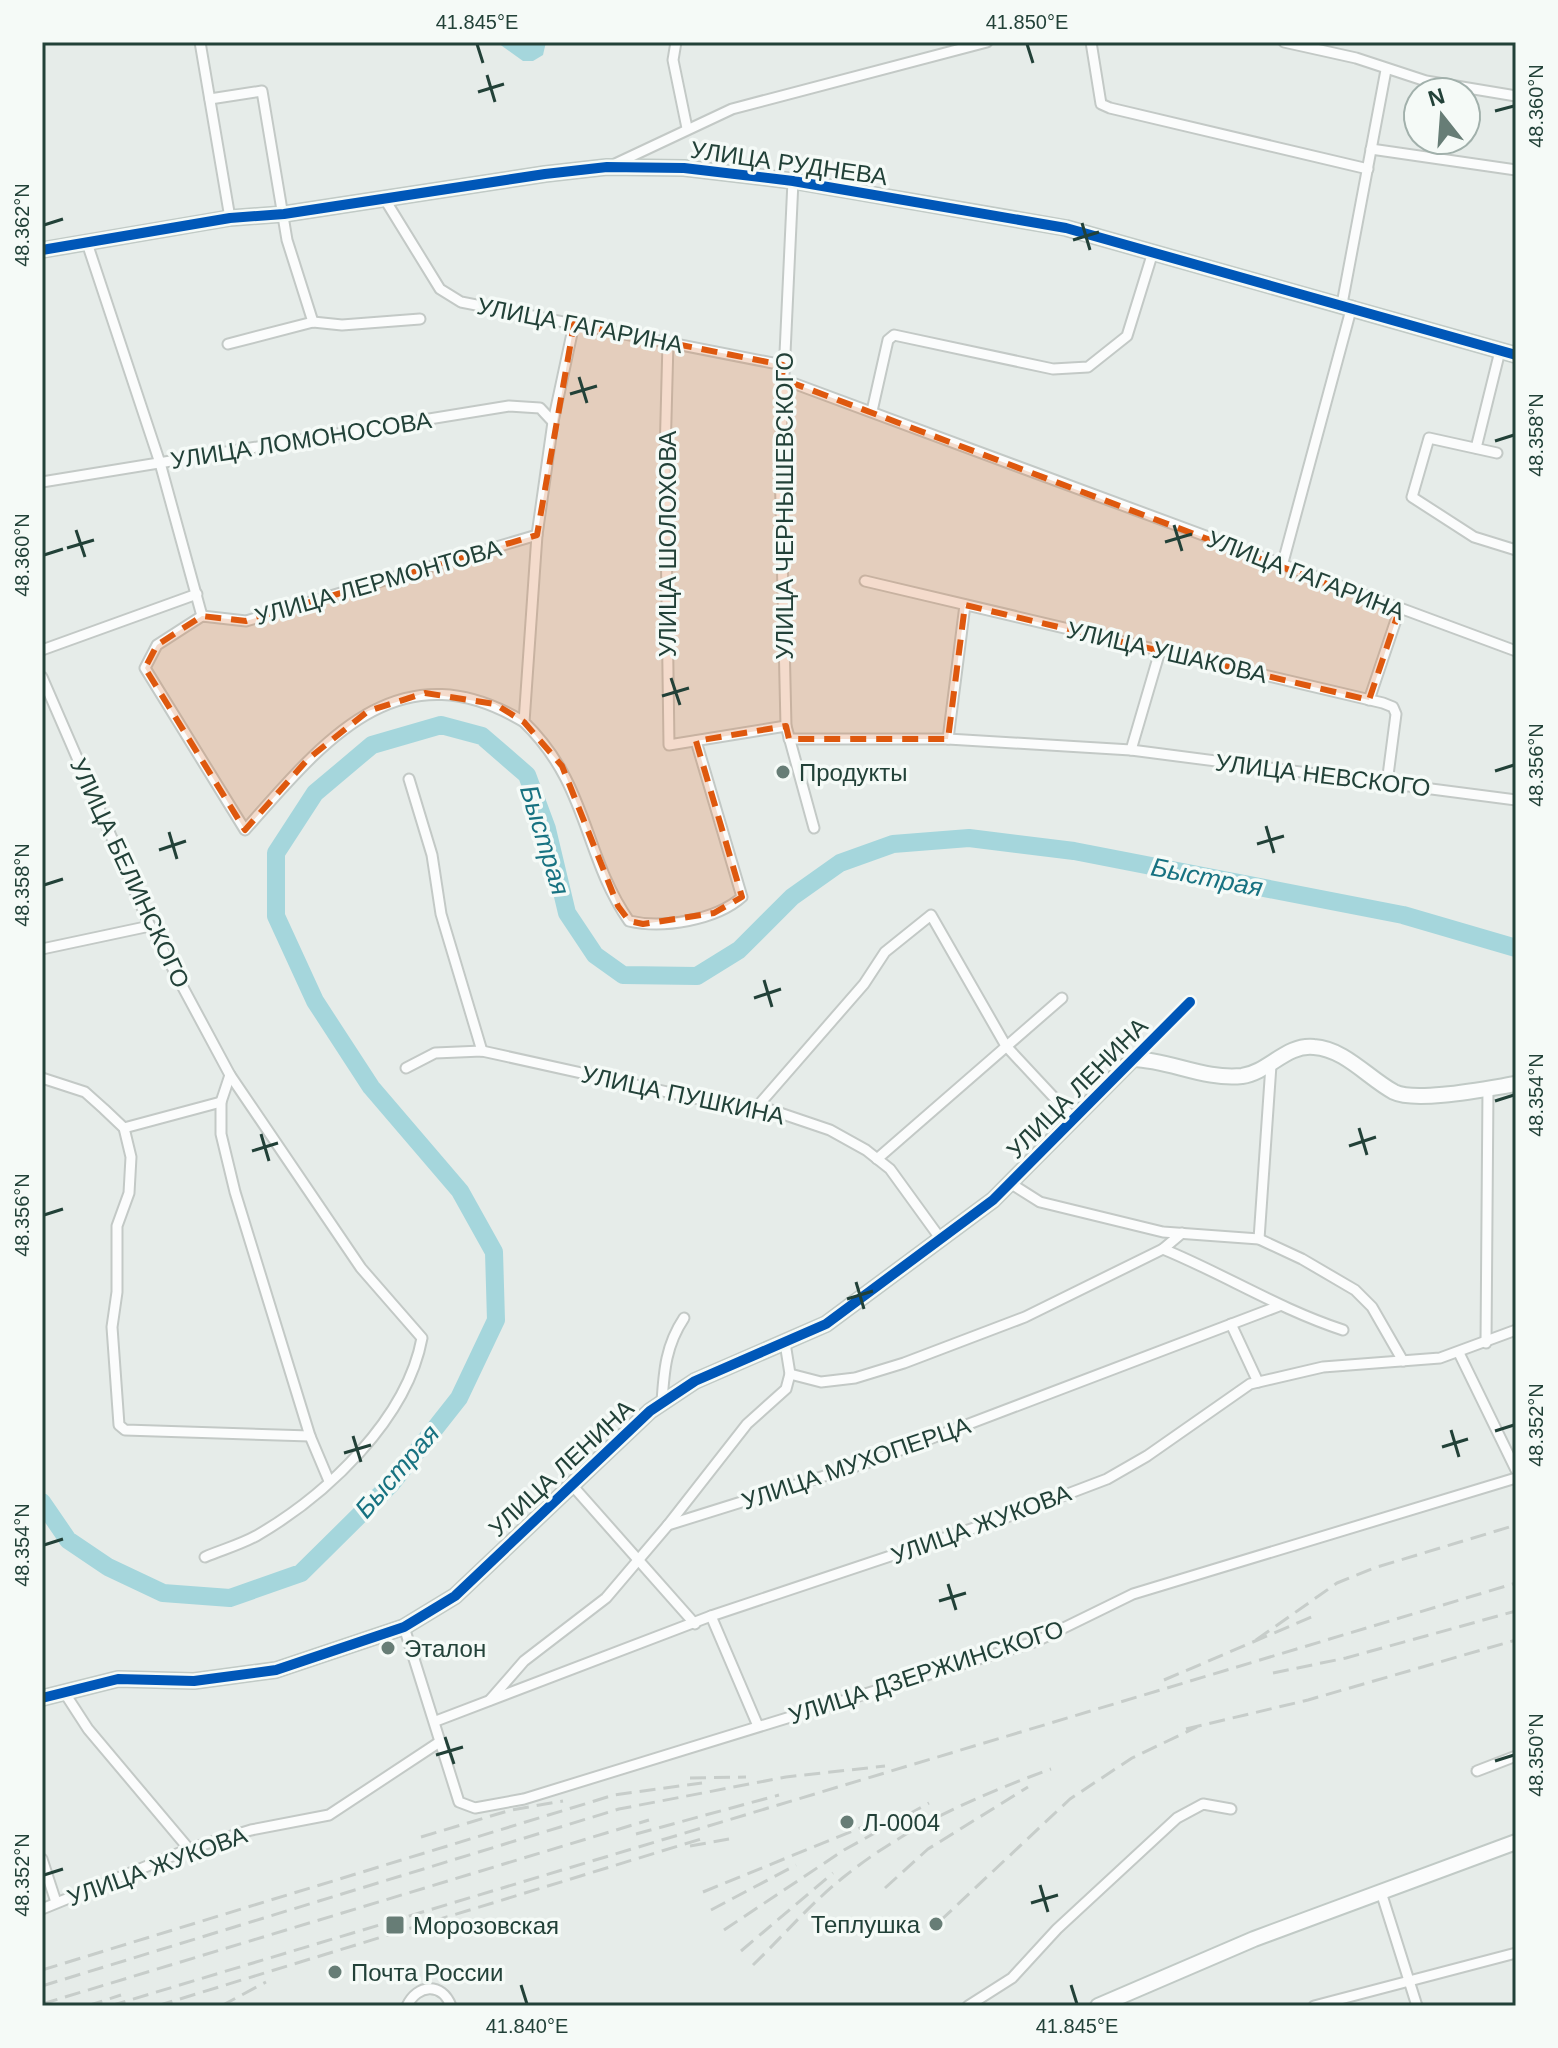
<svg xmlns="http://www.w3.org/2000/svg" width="1558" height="2048" viewBox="0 0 1558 2048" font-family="Helvetica,sans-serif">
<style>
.water{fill:#a5d6dc}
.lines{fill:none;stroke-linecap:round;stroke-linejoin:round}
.river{stroke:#a5d6dc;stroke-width:18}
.street-casing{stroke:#c3c9c6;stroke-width:13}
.secondary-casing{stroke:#c1cac6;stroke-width:18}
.street{stroke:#fbfcfc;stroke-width:9}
.secondary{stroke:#fbfcfc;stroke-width:14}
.rail{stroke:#c7cdca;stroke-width:3;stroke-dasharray:16 8;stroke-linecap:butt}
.cycleway-casing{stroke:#f5faf7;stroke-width:15}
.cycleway{stroke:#0057b8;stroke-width:10}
.marked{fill:#de580e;fill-opacity:0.2;stroke:#de580e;stroke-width:6;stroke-dasharray:16 10;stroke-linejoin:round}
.ticks{fill:none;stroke:#224138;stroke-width:3}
.poi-dot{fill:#677d76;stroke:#f5faf7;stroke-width:3}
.labels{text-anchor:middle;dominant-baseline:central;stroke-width:7;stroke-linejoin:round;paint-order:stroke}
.street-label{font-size:24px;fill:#224138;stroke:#f5faf7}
.poi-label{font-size:24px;fill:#224138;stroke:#f5faf7;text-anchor:start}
.water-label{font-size:26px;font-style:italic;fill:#177281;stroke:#f5faf7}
.neatline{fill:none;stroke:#224138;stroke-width:3}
.ticks-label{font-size:20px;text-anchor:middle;fill:#224138}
</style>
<rect width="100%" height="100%" fill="#e6ece9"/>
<path class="water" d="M546,42L543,55L533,61H523L498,43Z"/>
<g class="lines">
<path class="river" d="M42,1502L68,1540L108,1567L163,1593L230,1598L301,1573L392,1483L459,1398L496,1320L494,1252L460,1191L371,1087L315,1001L276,916V853L315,793L372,745L441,725L482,736L527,775L547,829L567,913L595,955L623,975L697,976L739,950L792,897L840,863L893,844L969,838L1074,851L1403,915L1516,948"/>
<g class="street-casing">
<g id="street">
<path d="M200,42L230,218"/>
<path d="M676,42L673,60L687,128"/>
<path d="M1091,42L1101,104L1110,108L1368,169"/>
<path d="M1284,42L1356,58L1426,81L1516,96"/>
<path d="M210,99L262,91L287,240L313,322"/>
<path d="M1371,149L1516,170"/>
<path d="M615,164L732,109L987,42"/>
<path d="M793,181L780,461L786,726L814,828"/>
<path d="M384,198L440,289L461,302L783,365"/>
<path d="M87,243L160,463L202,616"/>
<path d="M1342,304L1386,70"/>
<path d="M574,324L553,422L537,535L524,722C589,785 583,855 629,921C663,929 716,920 742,897L696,741"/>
<path d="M668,342L665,456L669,745L786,726"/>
<path d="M228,344L313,322L342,325L420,319"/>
<path d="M782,379L1516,651"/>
<path d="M872,411L888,340L894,335L1053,369L1088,367L1127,336L1153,252"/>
<path d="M1476,448L1500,351"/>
<path d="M1497,453L1429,438L1412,497L1474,537L1516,550"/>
<path d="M42,482L509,406L540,408L553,422"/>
<path d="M1282,566L1352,306"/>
<path d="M865,581L1383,703L1393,707L1396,714L1387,783"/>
<path d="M42,650L197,594"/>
<path d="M42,677L150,926L230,1075L361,1268L422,1338C407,1419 327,1495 256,1536C240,1545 221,1550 205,1557"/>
<path d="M1369,700L1399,611"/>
<path d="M524,722C398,646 323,742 245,830L145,668L157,645L202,616L246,621L537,535"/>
<path d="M789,739H948L1131,750L1516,800"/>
<path d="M948,739L965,605"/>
<path d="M1131,750L1160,651"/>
<path d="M409,779L432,855L441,914L482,1051"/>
<path d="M42,949L150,926"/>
<path d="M1133,1059L1190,1002"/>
<path d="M406,1068L435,1053L482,1051L717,1103L771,1110L830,1130L866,1150L890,1169L940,1238"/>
<path d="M230,1075L221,1102V1134L235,1192L310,1436L329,1481"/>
<path d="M42,1078L85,1092L104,1109L124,1128L131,1157L129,1193L117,1226V1292L112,1327L119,1425L125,1430L310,1436"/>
<path d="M756,1108L864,984L885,952L931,915L1006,1046L1074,1119"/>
<path d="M124,1128L221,1102"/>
<path d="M877,1159L1062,998"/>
<path d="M1010,1183L1040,1202L1163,1232L1259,1239L1302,1259L1355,1290L1372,1307L1403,1361"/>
<path d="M1259,1239L1271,1065"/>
<path d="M1163,1249C1224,1274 1279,1309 1343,1330"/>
<path d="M1231,1324L1258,1382"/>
<path d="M1486,1343L1488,1088"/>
<path d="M1459,1353L1516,1470"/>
<path d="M790,1374L821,1382L855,1378L904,1363L1025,1317L1163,1249L1182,1233"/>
<path d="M662,1402C664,1370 666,1345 684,1318"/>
<path d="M571,1484L695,1624"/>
<path d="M668,1525L747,1424L786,1389L790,1374L785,1343"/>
<path d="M711,1616L758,1726"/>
<path d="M404,1627L459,1802L475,1808L524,1799L1037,1641L1133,1594L1516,1478"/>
<path d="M64,1692L88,1729L189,1849"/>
<path d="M490,1700L524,1661L606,1598L668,1525L869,1462L1279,1306"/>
<path d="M436,1721L711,1616L1007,1517L1107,1479L1147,1456L1250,1384L1323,1367L1440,1358L1516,1330"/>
<path d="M1477,1771L1516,1756"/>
<path d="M42,1859L56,1902"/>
<path d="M1381,1892L1417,2006"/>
<path d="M42,1909L189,1849L251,1830L329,1815L441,1741"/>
<path d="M407,2006C417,1984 442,1982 451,2006"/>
<path d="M968,2006L1012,1978L1057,1929L1177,1818L1203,1804L1231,1809"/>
<path d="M1314,2006L1516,1953"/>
</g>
</g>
<g class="secondary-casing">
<g id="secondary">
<path d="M42,250L230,218L284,214L545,174L607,167L684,168L793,181L1066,228L1516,355"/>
<path d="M42,1698L118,1679L194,1681L276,1670L404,1627L455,1596L650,1411L695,1381L826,1324L993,1200L1133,1059C1170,1060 1204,1080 1242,1076C1269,1072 1286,1044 1314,1047C1345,1049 1368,1078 1394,1092C1416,1103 1490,1088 1516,1084"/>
<path d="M1098,2006L1254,1939L1516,1842"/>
</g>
</g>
<use href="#street" class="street"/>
<use href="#secondary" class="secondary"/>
<g class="rail">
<path d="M1256,1640L1337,1583L1374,1568L1516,1525"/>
<path d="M1273,1673L1346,1658L1516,1611"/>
<path d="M1164,1680L1316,1615"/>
<path d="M1186,1729L1308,1700L1516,1640"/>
<path d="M690,1778L746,1777"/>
<path d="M636,1834L779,1795"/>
<path d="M421,1837L511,1810L563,1801"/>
<path d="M690,1846L729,1839"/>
<path d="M885,1888L928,1849L1028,1787"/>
<path d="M703,1892L877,1821"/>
<path d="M711,1910L796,1865"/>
<path d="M940,1921L1070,1799L1132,1758L1197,1727"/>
<path d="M724,1930L844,1850L929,1803"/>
<path d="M741,1951L833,1873"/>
<path d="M753,1965C783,1936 812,1902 845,1876C906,1827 979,1795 1051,1769"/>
<path d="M42,1970L614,1795L702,1783"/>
<path d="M42,1986L619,1809L786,1777L885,1766"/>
<path d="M42,2004L649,1820"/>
<path d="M87,2006L121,1995"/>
<path d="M110,2006L1516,1583"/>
<path d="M157,2006L701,1839"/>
<path d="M221,2006L266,1982"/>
</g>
<g class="cycleway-casing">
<g id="cycleway">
<path d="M42,250L230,218L284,214L545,174L607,167L684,168L793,181L1066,228L1516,355"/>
<path d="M42,1698L118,1679L194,1681L276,1670L404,1627L455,1596L650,1411L695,1381L826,1324L993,1200L1190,1002"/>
</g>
</g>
<use href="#cycleway" class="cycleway"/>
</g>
<path class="marked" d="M574,324L783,365L782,379L1399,611L1369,700L965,605L948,739H789L786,726L696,741L742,897L714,913L643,924L629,921L618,906L562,766L524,722L495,704L425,693L368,711L308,759L245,830L145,668L157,645L202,616L246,621L537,535Z"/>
<path class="ticks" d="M477,44L483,63M1027,44L1033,63M487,75L495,102M478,92L504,84M1495,111L1514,106M1082,223L1090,250M44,225L63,219M1073,240L1099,232M579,377L587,403M570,394L597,386M1495,441L1514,435M1174,525L1182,551M76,530L85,557M1165,542L1192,534M67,548L94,540M44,555L63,549M671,678L680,705M662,696L689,688M1495,771L1514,765M1266,826L1274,853M169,832L177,859M1257,844L1284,836M159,850L186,841M44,885L63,879M764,980L772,1007M754,998L781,989M1495,1101L1514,1095M1359,1128L1367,1155M261,1134L269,1161M1349,1146L1376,1137M252,1151L278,1143M44,1215L63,1209M856,1282L864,1309M847,1299L873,1291M1451,1430L1459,1457M1495,1431L1514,1425M353,1436L361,1462M1442,1447L1468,1439M344,1453L371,1445M44,1545L63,1539M948,1584L956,1610M939,1601L966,1593M445,1737L454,1764M436,1755L463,1747M1495,1761L1514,1755M44,1875L63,1869M1040,1885L1048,1912M1031,1903L1058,1895M521,1985L527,2004M1071,1985L1077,2004"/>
<g class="poi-dot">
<circle cx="783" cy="772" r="8"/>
<circle cx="388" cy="1648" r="8"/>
<circle cx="847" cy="1822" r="8"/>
<circle cx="936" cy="1924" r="8"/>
<rect x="385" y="1915" width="20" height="20" rx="4"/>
<circle cx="335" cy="1972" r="8"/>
</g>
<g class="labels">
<g class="street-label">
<text transform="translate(789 163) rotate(8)">УЛИЦА РУДНЕВА</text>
<text transform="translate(580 325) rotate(11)">УЛИЦА ГАГАРИНА</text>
<text transform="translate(301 440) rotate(-9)">УЛИЦА ЛОМОНОСОВА</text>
<text transform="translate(784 506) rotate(-90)">УЛИЦА ЧЕРНЫШЕВСКОГО</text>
<text transform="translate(667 544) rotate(-90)">УЛИЦА ШОЛОХОВА</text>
<text transform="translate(1306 575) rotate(21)">УЛИЦА ГАГАРИНА</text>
<text transform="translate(378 582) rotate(-16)">УЛИЦА ЛЕРМОНТОВА</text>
<text transform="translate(1167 652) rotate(13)">УЛИЦА УШАКОВА</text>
<text transform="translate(1323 775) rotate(7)">УЛИЦА НЕВСКОГО</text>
<text transform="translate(130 873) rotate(65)">УЛИЦА БЕЛИНСКОГО</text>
<text transform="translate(1077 1088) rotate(-45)">УЛИЦА ЛЕНИНА</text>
<text transform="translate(683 1095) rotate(12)">УЛИЦА ПУШКИНА</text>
<text transform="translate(856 1463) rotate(-19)">УЛИЦА МУХОПЕРЦА</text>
<text transform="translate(561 1468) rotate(-43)">УЛИЦА ЛЕНИНА</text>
<text transform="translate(981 1524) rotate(-20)">УЛИЦА ЖУКОВА</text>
<text transform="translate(926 1672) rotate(-18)">УЛИЦА ДЗЕРЖИНСКОГО</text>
<text transform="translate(157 1866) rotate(-20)">УЛИЦА ЖУКОВА</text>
</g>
<g class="poi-label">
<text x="799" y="772">Продукты</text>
<text x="404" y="1648">Эталон</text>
<text x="863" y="1822">Л-0004</text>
<text x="920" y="1924" text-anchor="end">Теплушка</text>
<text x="413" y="1925">Морозовская</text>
<text x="351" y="1972">Почта России</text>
</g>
<g class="water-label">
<text transform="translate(545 840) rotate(73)">Быстрая</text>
<text transform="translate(1207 877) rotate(11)">Быстрая</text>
<text transform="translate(397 1471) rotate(-49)">Быстрая</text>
</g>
</g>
<rect width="1558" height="2048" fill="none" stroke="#f5faf7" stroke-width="88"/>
<g transform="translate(1442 116) rotate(343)"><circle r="38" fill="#f5faf7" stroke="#a1b0ab" stroke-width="2"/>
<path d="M0-6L14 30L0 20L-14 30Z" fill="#677d76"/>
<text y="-12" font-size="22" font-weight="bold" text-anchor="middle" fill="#224138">N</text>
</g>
<rect x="44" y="44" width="1470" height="1960" class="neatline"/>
<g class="ticks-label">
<text x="477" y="29">41.845°E</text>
<text x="1027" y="29">41.850°E</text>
<text transform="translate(1536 106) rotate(-90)" y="7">48.360°N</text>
<text transform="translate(22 225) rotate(-90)" y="7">48.362°N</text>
<text transform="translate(1536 435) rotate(-90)" y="7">48.358°N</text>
<text transform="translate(22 555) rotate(-90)" y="7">48.360°N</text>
<text transform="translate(1536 765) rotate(-90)" y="7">48.356°N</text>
<text transform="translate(22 885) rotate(-90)" y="7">48.358°N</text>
<text transform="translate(1536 1095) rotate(-90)" y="7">48.354°N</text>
<text transform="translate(22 1215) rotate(-90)" y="7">48.356°N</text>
<text transform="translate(1536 1425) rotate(-90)" y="7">48.352°N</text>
<text transform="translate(22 1545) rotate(-90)" y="7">48.354°N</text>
<text transform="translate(1536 1755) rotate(-90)" y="7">48.350°N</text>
<text transform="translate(22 1875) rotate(-90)" y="7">48.352°N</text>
<text x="527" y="2033">41.840°E</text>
<text x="1077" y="2033">41.845°E</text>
</g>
</svg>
